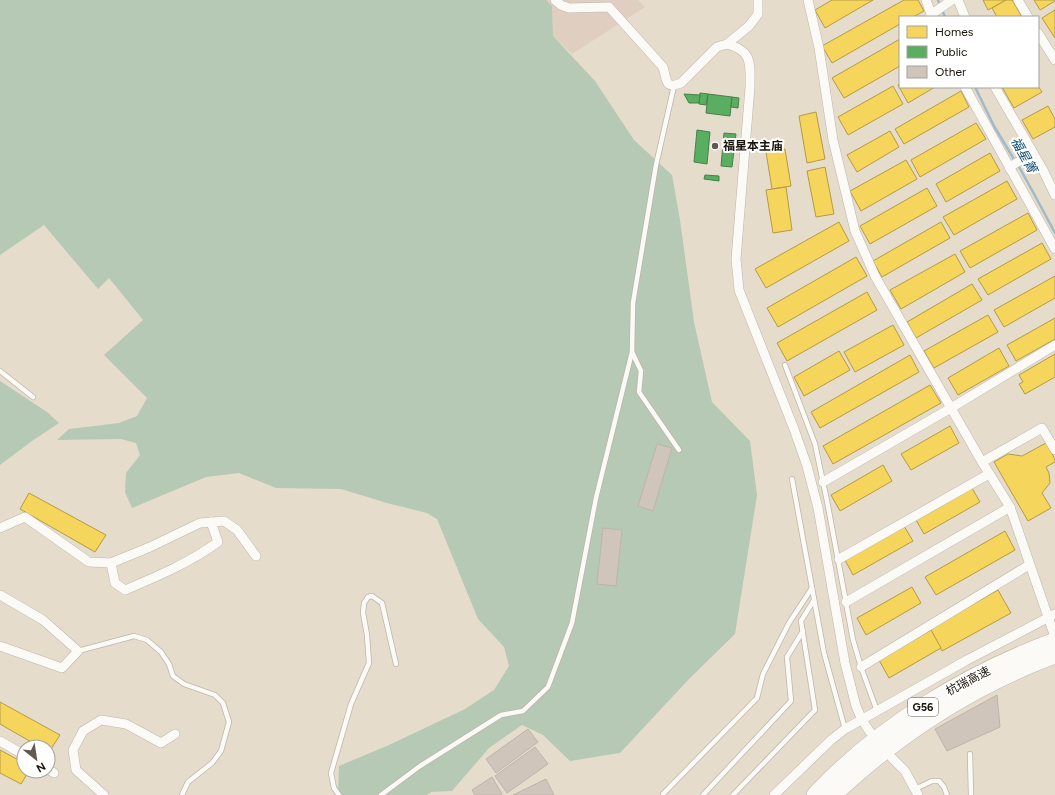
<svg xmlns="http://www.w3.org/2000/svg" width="1055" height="795" viewBox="0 0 1055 795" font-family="Figtree,'Noto Sans SC',sans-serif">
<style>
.industrial{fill:#e0cec1}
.forest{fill:#b5c9b5}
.homes{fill:#f6d55c;stroke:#b49b43}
.public{fill:#5aae61;stroke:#478047}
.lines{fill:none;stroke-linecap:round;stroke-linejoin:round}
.stream{stroke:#a2b9c8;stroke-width:2.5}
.building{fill:#cfc5bb;stroke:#beb4aa}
.lane-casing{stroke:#bdb5a9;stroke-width:6}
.street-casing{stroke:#bdb5a9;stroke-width:10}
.highway-casing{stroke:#bdb5a9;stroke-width:18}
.lane{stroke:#fbfaf7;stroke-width:4.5}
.street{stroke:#fbfaf7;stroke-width:9}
.highway{stroke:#fbfaf7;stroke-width:17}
.poi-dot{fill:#615a4e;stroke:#fff;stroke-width:1.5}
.labels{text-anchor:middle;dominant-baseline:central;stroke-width:4;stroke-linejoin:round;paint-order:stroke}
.shield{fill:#fff;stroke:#5f5a54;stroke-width:1}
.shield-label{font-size:11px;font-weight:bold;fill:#1a140a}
.poi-label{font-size:12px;font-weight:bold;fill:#1a140a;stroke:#fff;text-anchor:start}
.street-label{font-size:12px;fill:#1a140a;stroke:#fff}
.water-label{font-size:13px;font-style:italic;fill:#0c4a72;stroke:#fff}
</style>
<rect width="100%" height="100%" fill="#e6dccc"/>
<path class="industrial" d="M546,0H638L645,7L572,54L553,36L552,6Z"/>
<g class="forest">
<path d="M0,0H546L552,6L553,36L595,81L634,140L672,175L680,220L694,322L712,402L750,441L757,495L735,634L689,679L620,753L570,761L543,735L522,725L489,748L452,791L431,792L427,795H338L339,766L389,745L465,709L494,690L509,666L504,647L478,619L437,519L427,513L387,503L341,489L276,488L239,473L206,477L132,508L125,492L126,473L140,455L136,443L121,439L57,440L69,429L119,423L137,416L147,398L104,355L143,320L109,278L98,289L44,225L0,255Z"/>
<path d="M0,381L47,412L59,423L32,441L0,465Z"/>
</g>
<g class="homes">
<path d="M832,0H873L825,28L815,10Z"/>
<path d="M904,0H918L924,11L913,17H900V24L832,63L822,46Z"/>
<path d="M983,0H1006L988,10Z"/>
<path d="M1006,0H1012L1022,17H997L992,8Z"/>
<path d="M1034,0H1055V1L1040,10Z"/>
<path d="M1055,10V38L1042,18Z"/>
<path d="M900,39V66L844,98L832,78Z"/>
<path d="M900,83V87H935L908,103L898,85Z"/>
<path d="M893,86L903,104L848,135L838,117Z"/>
<path d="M1038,86L1042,92L1014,108L1002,87H1038Z"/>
<path d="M961,91L969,107L904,144L895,129Z"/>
<path d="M1048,106L1055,119V127L1033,139L1022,120Z"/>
<path d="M816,112L825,159L807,163L799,116Z"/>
<path d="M976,123L986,139L920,177L911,160Z"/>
<path d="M890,131L899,147L857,172L847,155Z"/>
<path d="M785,149L791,186L772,189L766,152Z"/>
<path d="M990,153L1000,171L946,202L936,184Z"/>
<path d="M906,160L917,179L861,211L850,191Z"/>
<path d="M825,167L834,214L816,217L807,171Z"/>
<path d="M1007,181L1017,199L954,235L943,217Z"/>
<path d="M786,187L792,230L773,233L766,190Z"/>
<path d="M927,188L937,206L870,244L860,226Z"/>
<path d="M1028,213L1037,230L970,268L960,251Z"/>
<path d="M839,222L849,241L766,288L755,269Z"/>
<path d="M941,222L950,238L882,277L873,261Z"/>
<path d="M1042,243L1051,259L988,295L978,279Z"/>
<path d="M955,254L965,272L901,309L890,290Z"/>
<path d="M856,257L867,276L778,327L767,308Z"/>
<path d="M1055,276V298L1004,327L994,310Z"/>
<path d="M972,284L982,300L916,338L907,322Z"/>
<path d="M867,292L877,310L787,361L777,343Z"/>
<path d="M988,315L998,332L934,368L924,351Z"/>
<path d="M1055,318V339L1016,361L1007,345Z"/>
<path d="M893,325L904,345L855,372L844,352Z"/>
<path d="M999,348L1009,366L958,395L948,378Z"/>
<path d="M839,351L850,370L804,396L794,377Z"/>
<path d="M1055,354V377L1025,394L1019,384L1023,382L1019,375Z"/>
<path d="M910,355L919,372L820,428L811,412Z"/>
<path d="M930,385L941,403L833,464L823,446Z"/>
<path d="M950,426L959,443L911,470L901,454Z"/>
<path d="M1046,443L1055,459V462L1046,467L1049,473L1050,483L1042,493L1051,508L1028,521L994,462L1008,454L1022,456Z"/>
<path d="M883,465L892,481L840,511L831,495Z"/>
<path d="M972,488L980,502L924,534L916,520Z"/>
<path d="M29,493L106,535L95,552L20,509Z"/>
<path d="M904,526L913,541L853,575L845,560Z"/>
<path d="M1005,531L1015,550L936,595L925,577Z"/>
<path d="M912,587L921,603L866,635L857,618Z"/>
<path d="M998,590L1011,613L942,651L930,629Z"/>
<path d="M931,630L941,648L889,678L879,660Z"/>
<path d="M0,702L60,735L49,752L48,751V747H40L0,724Z"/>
<path d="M0,750L24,763V771H29L21,784L0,773Z"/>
</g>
<g class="public">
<path d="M700,93L708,94L706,105L699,104Z"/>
<path d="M684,94L700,95L699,103H689Z"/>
<path d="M708,94L732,97L730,116L706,113Z"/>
<path d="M732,97L739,98L738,108L731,107Z"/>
<path d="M697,130L710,132L707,164L694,162Z"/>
<path d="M724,133L736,134L732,167L721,166Z"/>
<path d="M705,175L719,176V181L704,179Z"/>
</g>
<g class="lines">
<g class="stream">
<path d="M938,0L940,5"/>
<path d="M942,10L945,17"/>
<path d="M975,87L994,126L1015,161"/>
<path d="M1018,165L1033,192L1055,233"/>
</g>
</g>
<g class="building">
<path d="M657,444L672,448L653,511L638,506Z"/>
<path d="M603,528L622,530L616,586L597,584Z"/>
<path d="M997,695L1000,727L947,751L935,729Z"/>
<path d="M528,729L538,742L496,773L486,759Z"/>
<path d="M535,747L548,764L507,793L495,776Z"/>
<path d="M492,777L502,794L500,795H475L472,790Z"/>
<path d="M546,779L554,795H513Z"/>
</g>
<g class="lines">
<g class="lane-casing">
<g id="lane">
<path d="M632,352L641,371L639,392L679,450"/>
<path d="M785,365L815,444L827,501L853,640L861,667L877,711"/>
<path d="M0,371L33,397"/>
<path d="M792,479L824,653L845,729"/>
<path d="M78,651L134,636L147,640L161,652L169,664L173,676L184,684L215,695L223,703L229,722L221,751L212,763L188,782L182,795"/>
<path d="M970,754L971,795"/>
<path d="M915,789L932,781H939L944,787L947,795"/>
<path d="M663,794L757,698L763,674L789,623L812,588"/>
<path d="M339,795L334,788L331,773L351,704L369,663L367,635L363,613L364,603L368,597L372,596L382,603L396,664"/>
<path d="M381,795L420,766L501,715L523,711L548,687L572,623L596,498L632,352L633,303L656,165L674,86"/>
<path d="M703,795L791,701L787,657L803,631"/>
<path d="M733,795L815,710L801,621L814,600"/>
</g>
</g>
<g class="street-casing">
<g id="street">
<path d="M555,0L561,5L569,8L609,7L663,67C667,79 664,90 681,83L717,47L727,44L749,26L758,14V0"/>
<path d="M808,0L819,48L833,140L855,231L875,276L982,462L1010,507L1055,637"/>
<path d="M926,0L932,17"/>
<path d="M958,0L965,17"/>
<path d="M1018,0L1028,17"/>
<path d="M931,16L936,11L952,0"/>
<path d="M1038,33L1055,60"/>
<path d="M727,44C753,51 750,64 750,87L736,259L739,290L794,429L807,466L818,508L845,663L856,706L862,720L870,732"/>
<path d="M965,87L1055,249"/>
<path d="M995,87L1043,170L1055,195"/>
<path d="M1010,169L1011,166L1033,153"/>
<path d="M982,462L1042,428L1055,450"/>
<path d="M823,482L951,408L1055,345"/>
<path d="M0,528L25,517L89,562L111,563L150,547L200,523L224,521L237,530L256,556"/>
<path d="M839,559L989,474"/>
<path d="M111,563L115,583L125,590C158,576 189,563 218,542L211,522"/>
<path d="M0,595L43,620L78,651L62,668L0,646"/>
<path d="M846,602L1010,507"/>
<path d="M861,667L1029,565"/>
<path d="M0,741L24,755"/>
<path d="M892,758L905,771L918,795"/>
<path d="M48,769L54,773"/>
<path d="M104,795L76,770L73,750L83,731L101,720L126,724L161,743L175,734"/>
<path d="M774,795L831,740L845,729L967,660L1055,614"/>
</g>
</g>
<g class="highway-casing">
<g id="highway">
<path d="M815,795C880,726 966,674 1055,641"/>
<path d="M833,795C898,734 971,686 1055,655"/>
</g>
</g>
<use href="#lane" class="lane"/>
<use href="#street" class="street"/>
<use href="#highway" class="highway"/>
</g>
<circle class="poi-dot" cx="715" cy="146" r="4"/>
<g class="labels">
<rect class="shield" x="908" y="698" width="30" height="18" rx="3"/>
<g class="shield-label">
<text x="923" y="707">G56</text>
</g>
<g class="poi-label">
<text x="723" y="146">福星本主庙</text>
</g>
<g class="street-label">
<text transform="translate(968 681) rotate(-28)">杭瑞高速</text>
</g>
<g class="water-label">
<text transform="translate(1024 155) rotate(61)">福星箐</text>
</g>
</g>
<rect x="899" y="16" width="140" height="72" fill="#ffffff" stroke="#a3a19d"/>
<rect x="907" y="26" width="20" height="12" fill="#f6d55c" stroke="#a3a19d"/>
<text x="935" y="36" font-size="12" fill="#1a140a">Homes</text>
<rect x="907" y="46" width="20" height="12" fill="#5aae61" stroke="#a3a19d"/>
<text x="935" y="56" font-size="12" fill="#1a140a">Public</text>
<rect x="907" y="66" width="20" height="12" fill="#cfc5bb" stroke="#a3a19d"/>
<text x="935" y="76" font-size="12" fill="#1a140a">Other</text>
<g transform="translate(36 759) rotate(150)"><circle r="19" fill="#ffffff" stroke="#a3a19d"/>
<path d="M0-3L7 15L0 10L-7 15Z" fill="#615a4e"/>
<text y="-6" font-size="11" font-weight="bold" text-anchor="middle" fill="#1a140a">N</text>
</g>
</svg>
